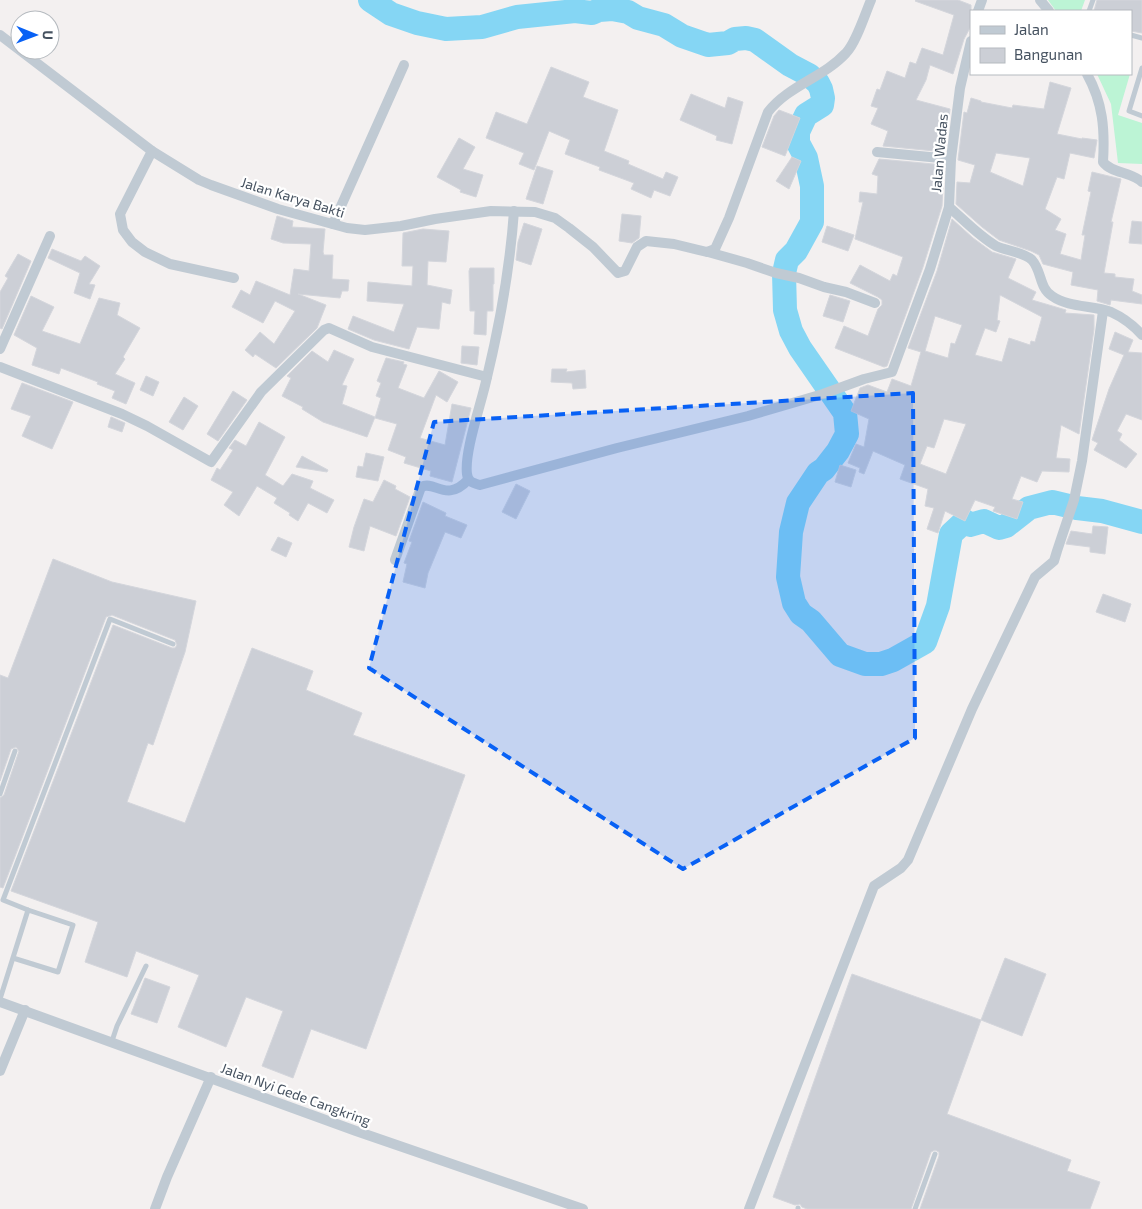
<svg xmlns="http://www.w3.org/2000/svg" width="1142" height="1209" viewBox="0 0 1142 1209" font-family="'Exo 2',sans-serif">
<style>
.green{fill:#bcf4d5}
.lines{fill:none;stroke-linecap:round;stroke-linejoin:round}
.river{stroke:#85d6f4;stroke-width:24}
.building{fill:#cccfd6;stroke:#d4d6dc;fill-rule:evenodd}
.lane{stroke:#c0cad3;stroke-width:5}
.street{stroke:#c0cad3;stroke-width:10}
.marked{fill:#0861f5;fill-opacity:0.2;stroke:#0861f5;stroke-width:4;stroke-dasharray:10 6;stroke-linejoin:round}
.labels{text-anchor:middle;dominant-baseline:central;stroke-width:4.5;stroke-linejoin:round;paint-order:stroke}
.street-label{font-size:14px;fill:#465260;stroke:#fff}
</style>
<rect width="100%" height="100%" fill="#f3f0f0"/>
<g class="green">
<path d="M1048,0H1085L1081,11H1056Z"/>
<path d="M1097,74H1130L1118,115L1142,123V164L1118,163L1111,104Z"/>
</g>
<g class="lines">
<path class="river" d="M370,0L391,14L417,23L446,29L482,27L517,17L575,11L592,13L599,10L612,9L628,12L638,18L664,25L682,36L708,45L728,43L735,39L746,38L755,40L790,65L809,75L818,83L821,89L823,98L822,105L806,115L798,132V143L806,158L812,186V222L796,251L787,260L784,273L785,310L791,331L800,348L845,413L847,434L838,451L824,469L818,473L798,503L791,532L788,577L794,603L801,614L811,621L840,655L865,664H881L893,660L925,642L938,606L951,534L965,521L970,525L984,521L999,528L1006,526L1029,508L1052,502L1077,508L1102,511L1142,522"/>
</g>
<g class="building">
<path d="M916,0H958L971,5V26L964,39L953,74L930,65L926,80L916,100L950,109L945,152L883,146L888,131L871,124L878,108L871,106L877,89L880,90L887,71L905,78L910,62L916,64L922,48L943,55L954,15L915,1Z"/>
<path d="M1097,0H1142V33L1131,31V11H1094Z"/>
<path d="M551,67L589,82L583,97L618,110L604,151L629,161L628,164L663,179L666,172L678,177L670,196L654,190L651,198L631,189L634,183L599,170L600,167L565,154L570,140L549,131L534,170L519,164L524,153L486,138L496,112L527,124Z"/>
<path d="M1050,82L1071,88L1057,134L1082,139V138L1097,140L1094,158L1070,153L1064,179L1057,177L1045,209L1061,219L1055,230L1066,234L1060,254L1081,260L1085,235H1082L1091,192L1088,191L1092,172L1121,179L1111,222H1113L1104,273L1115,274V277L1134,279L1132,291L1142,295V304L1111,300L1110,305L1097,301L1098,290L1071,285L1073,272L1043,264L1039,255L1031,251L999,240L982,227L956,204L957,182L970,183L975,165L958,160L964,112L967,113L971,98L981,101V102L1012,108L1013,105L1044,109ZM996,153L1030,158L1023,186L990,172Z"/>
<path d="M691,94L725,108L728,97L743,102L732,144L716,140L717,136L680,120Z"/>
<path d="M779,110L800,118L785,156L762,147L774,116Z"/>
<path d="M459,138L475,147L463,169L483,175L476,197L460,192L461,190L437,177Z"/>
<path d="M792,157L801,161L789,189L776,181Z"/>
<path d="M879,159L944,165L942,206L923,267L887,366L884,367L835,348L844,326L868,336L878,309L882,305V300L878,297L850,283L860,265L890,281L893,274L897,276L903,257L855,239L863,202H859L860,192L877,194L878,176L872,174Z"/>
<path d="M537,166L553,171L543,204L526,199Z"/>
<path d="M622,214L641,216L639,238L632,243L619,241Z"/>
<path d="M277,216L293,221L292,227L325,229L323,252L324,255H333L332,279L349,280L348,291H342L340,298L298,294L326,305L317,328L276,368L255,354L253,357L245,350L260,332L274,344L295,311L275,301L263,323L232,307L241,290L250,295L256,281L290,295L294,269L309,271L311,244L283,243L271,239Z"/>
<path d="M952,219L973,238L992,252L1016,259L1008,278L1036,292L1032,300L1066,310L1065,313L1094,315V329L1079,434L1061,425L1056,458L1070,459L1069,472L1042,471L1037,482L1021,476L1012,499L1023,502L1017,519L993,511L995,507L975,500L965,521L945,511L938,533L927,529L934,508L925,506L928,489L900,479L905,465L873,451L864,474L859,472L860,468L848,463L856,444L864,447L869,419L851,411L860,388L868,385L887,392L892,379L911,386L921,352L908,348L937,271ZM1000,295L1042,317L1035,342L1031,341L1030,345L1009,338L1002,362L975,355L985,328L996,332L1000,321L997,320ZM935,316L962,325L955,344L951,343L948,358L925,351ZM944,419L966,424L946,474L920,464L927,446L934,448Z"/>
<path d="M1132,221L1142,222V244L1129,243Z"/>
<path d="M524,223L542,229L531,265L516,260L518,242Z"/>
<path d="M827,226L854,235L848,251L822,242Z"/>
<path d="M423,229L449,231L446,262L428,261L427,285L452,290L450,304L442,302L439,329L417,327L409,349L374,340L348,329L353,316L394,332L404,304L367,301L368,282L412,286L413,266H402L403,233Z"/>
<path d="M52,249L81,261L85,256L100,266L89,284L95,285L90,299L74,293L80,273L48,258Z"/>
<path d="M18,254L31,261L2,329L0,328V292L8,278L5,276Z"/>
<path d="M470,268H494V284H493V311H487L486,335L474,334L475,311H470L469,271Z"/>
<path d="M830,295L850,301L843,322L823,316Z"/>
<path d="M31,296L54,307L42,331L80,344L99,298L120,303L117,315L140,328L123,357L125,359L115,374L135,383L126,404L112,398L115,391L97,384L98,382L61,368L59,374L32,365L37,348L14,335Z"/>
<path d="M1115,332L1133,340L1128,352L1142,353V420L1126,414L1117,431L1122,434L1119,440L1137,454L1126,468L1094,450L1098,443L1092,440L1109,389L1124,355L1109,349Z"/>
<path d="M462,346L479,347L477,365L461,363Z"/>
<path d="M334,350L354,359L342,385L347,386L342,404L375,417L367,437L323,422L302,409L303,407L282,396L291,378L287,376L312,351L328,362Z"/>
<path d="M386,358L404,362L403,364L407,365L398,388L424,398L439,371L458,382L447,402L436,395L420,438L445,445L452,404L471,408L452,482L430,476L431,471L404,463L406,457L388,450L397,424L375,418L381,398L376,396L381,383L377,381Z"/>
<path d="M552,369H567L566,372L585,370L586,388L573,389L572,383L551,382Z"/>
<path d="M146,376L159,382L153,396L140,390Z"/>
<path d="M22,383L73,402L52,449L22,436L31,416L11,409Z"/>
<path d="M233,391L247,400L218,441L207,434Z"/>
<path d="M184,397L198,406L183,430L169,422Z"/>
<path d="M111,417L125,423L122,432L108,427Z"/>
<path d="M259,422L285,437L265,475L283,486L292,474L313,481L310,488L334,500L327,513L308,503L298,521L289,515L290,513L274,503L277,498L257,486L239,516L224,505L233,492L211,480L217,468L220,470L233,450L229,448L235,440L246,446Z"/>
<path d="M366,453L384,457L378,481L356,477L358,466L363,467Z"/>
<path d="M302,456L328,470L327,472L296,467Z"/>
<path d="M840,465L856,470L851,487L835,482Z"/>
<path d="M384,480L396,486L395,489L410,497L396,536L370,526L364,551L349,547L354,527L364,499L373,502Z"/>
<path d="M516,484L530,491L516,519L502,512Z"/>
<path d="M423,502L446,513L445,516L467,525L461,538L445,532L428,573L425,588L403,582L407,564L404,563L412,542L409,541Z"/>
<path d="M1093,526L1108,527L1105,554L1090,552V547L1066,544L1071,531L1092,534Z"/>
<path d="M278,537L292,543L286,557L271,550Z"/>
<path d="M53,559L112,582L196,601L185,652L153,745L148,743L127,802L185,823L252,648L313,671L306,690L362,713L353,735L465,775L366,1049L311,1029L293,1078L262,1066L283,1011L246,997L226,1047L178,1027L199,975L136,951L127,977L85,962L98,922L11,891L113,625L172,648H175L177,645L175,640L112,615L106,617L3,888L0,887V798L4,795L19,751L16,747L11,749L0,781V675L8,678Z"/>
<path d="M1103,594L1131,604L1125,622L1096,612Z"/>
<path d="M1005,958L1046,974L1022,1036L981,1020Z"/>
<path d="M852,974L981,1020L947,1114L1071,1160L1067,1171L1100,1182L1090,1209H920L939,1156V1152L935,1150L931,1152L911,1209H807L802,1207L800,1204L795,1205L773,1197Z"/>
<path d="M145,978L170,987L157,1023L131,1014Z"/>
</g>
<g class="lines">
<g class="lane">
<path d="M1089,11L1093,0"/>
<path d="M1131,35L1142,38"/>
<path d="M1142,68L1129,111L1142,116"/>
<path d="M0,794L15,751"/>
<path d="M28,910L3,900L110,619L173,644"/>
<path d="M0,999L28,910L73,925L58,972L13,958"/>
<path d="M112,1041L117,1026L146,966"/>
<path d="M798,1209V1208"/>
<path d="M915,1209L935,1154"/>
</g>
<g class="street">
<path d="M1040,0L1049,11"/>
<path d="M978,11L982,0"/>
<path d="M0,35L152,151L199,180L211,185L278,209L347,228L365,230L401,226L435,219L491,211L535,212L555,218L569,228L593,247L618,273L625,271L637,247L646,241L674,244L707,252L715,249L729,218L768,112C788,86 824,77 846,53C856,43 865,14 871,0"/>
<path d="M971,41L960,88L951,159L949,207C964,220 979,236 996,246C1007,251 1023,252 1032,260C1042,271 1039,288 1052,296C1069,308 1092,305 1111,312C1122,317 1134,326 1142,335"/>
<path d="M1087,74C1103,103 1105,129 1103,162C1111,173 1131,172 1142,182"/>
<path d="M152,151L120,214L123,230L132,242L145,252L170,264L234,278"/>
<path d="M877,152L951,159"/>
<path d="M514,211C510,267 500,323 487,377C482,402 464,451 467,474C468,482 473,483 480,485L617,448L748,416L823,394L864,379L892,372L930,269L949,207"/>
<path d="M333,224L404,65"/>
<path d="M708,252L747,263L776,273L799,278L824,287L846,292L875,303"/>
<path d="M0,349L50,236"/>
<path d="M0,367L122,414L147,426L211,462L261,392L324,330L329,328L372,347L487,377"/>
<path d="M395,560L421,487C435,480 446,503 468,480"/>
<path d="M0,1002L356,1131L583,1209"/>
<path d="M0,1071L25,1010"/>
<path d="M155,1209L167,1177L211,1077"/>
<path d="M749,1209L874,886L901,868L908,860L972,709L1035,577L1054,561L1057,551L1074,500L1082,461L1103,311"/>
</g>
</g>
<path class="marked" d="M913,393L915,738L683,869L369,668L434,422Z"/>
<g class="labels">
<g class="street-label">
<text transform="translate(939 153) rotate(-85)">Jalan Wadas</text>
<text transform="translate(293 197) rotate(17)">Jalan Karya Bakti</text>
<text transform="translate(296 1094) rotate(20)">Jalan Nyi Gede Cangkring</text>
</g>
</g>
<rect x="970" y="10" width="162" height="65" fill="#ffffff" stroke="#b5babf"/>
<rect x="980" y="26" width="25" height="8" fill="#c0cad3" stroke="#b5babf"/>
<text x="1014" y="35" font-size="15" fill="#465260">Jalan</text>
<rect x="980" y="48" width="25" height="15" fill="#cccfd6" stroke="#b5babf"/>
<text x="1014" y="60" font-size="15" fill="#465260">Bangunan</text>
<g transform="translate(35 35) rotate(91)"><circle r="24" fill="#ffffff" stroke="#b5babf"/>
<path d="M0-4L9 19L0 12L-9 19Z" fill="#0861f5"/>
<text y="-8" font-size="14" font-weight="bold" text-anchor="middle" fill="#465260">U</text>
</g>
</svg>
